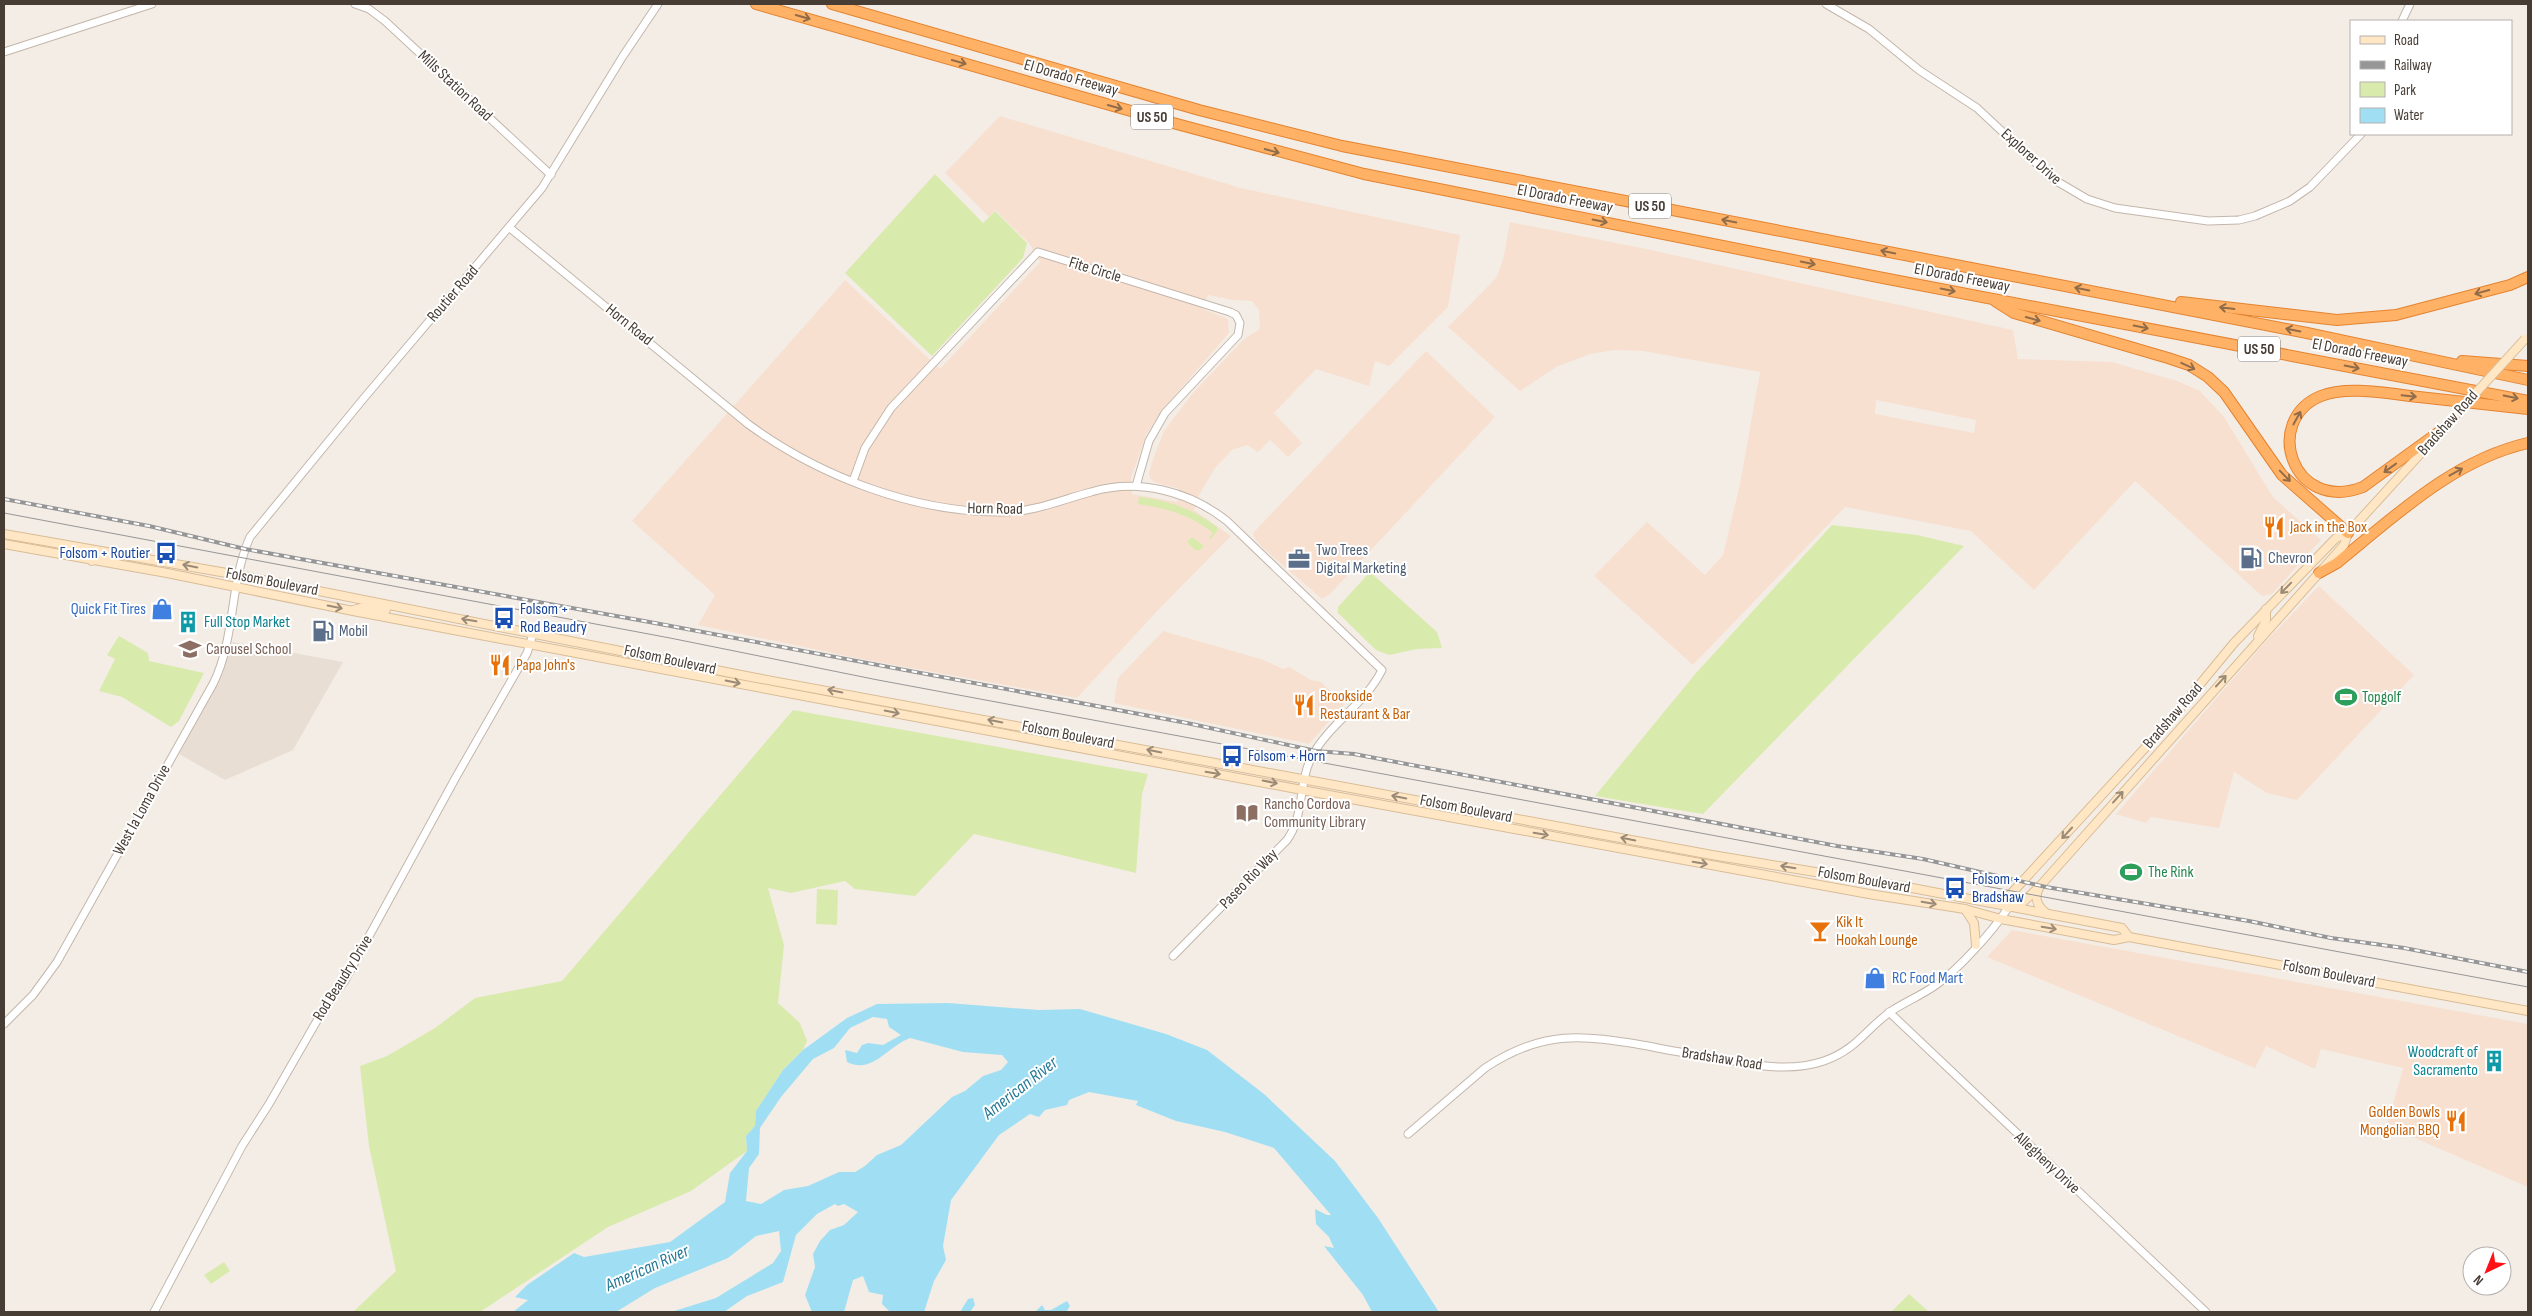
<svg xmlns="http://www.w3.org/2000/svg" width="2532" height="1316" viewBox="0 0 2532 1316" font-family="'Sofia Sans Condensed',sans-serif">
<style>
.residential{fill:#e8ded4}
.commercial{fill:#f7e0d0;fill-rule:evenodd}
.green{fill:#d9eaad}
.water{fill:#a0dff3;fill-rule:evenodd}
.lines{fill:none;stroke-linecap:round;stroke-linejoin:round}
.tertiary-casing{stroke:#c3b6ab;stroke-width:9}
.secondary-casing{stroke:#d9bc96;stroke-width:10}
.motorway-casing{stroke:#e48330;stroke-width:12}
.tertiary{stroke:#fff;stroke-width:7}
.secondary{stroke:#ffe7c5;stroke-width:8}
.motorway{stroke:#ffb266;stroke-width:10}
.tram{stroke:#969696;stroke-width:1}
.rail-casing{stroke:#969696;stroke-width:4}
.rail{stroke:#fff;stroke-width:2;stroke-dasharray:5.5;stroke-linecap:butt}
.secondary-bridge-casing{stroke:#d9bc96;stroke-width:10;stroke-linecap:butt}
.secondary-bridge{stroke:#ffe7c5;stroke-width:8}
.oneway{stroke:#916c49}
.oneway2{stroke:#9a8a76}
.labels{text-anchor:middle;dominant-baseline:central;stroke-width:4;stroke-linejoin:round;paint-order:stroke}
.shield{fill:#fff;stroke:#7e7772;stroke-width:1}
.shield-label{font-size:15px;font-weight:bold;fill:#473d35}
.street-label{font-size:16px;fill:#473d35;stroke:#fff}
.food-label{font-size:16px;fill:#c56008;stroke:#fff;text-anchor:start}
.service-label{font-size:16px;fill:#4e5e75;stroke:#fff;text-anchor:start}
.transit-label{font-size:16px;fill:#164399;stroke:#fff;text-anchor:start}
.shop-label{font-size:16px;fill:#366cbe;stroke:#fff;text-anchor:end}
.culture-label{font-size:16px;fill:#0d838f;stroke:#fff;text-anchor:start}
.education-label{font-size:16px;fill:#785e54;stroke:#fff;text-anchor:start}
.leisure-label{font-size:16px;fill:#27864d;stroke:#fff;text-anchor:start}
.water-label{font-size:18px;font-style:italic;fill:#247997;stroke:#fff}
</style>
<rect width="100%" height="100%" fill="#f4ede6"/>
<path class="residential" d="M233,642L343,662L293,750L225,780L179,754L222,675Z"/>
<g class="commercial">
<path d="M1000,116L1241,188L1460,235L1448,307L1389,366L1375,361L1369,386L1316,369L1274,413L1302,443L1288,457L1270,440L1258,452L1247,445L1232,450L1215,468L1199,495L1194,510L1231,536L1159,609L1077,698L861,659L698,625L715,595L632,521L845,280L940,369L1040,262L1029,243L995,210L989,217L945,173ZM1208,295L1233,300L1252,301L1259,310L1260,329L1244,339L1193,393L1164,431L1154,456L1149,473L1150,478L1154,482L1180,489L1177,502L1132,494L1131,478L1146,435L1163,409L1229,333L1228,319L1203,309Z"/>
<path d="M1510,222L1646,249L2013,330L2018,359L2112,362L2177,381L2200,391L2224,417L2273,497L2321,540L2272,594L2262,596L2135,481L2034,590L1971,531L1845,507L1693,665L1594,576L1647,522L1705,575L1723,555L1740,484L1760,372L1643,351L1615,350L1590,354L1558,366L1520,391L1448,327L1496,278L1503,260ZM1876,400L1976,420L1974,433L1875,414Z"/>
<path d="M1426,351L1495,417L1330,594L1322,599L1264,549L1255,539L1253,533Z"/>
<path d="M2319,586L2414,675L2297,800L2267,793L2234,772L2219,828L2151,817L2146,823L2116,814L2266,641Z"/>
<path d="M1163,631L1261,659L1283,669L1289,667L1311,680L1321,682L1344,704L1309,744L1114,703L1118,678Z"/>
<path d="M2012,930L2528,1024V1187L2387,1126L2403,1068L2321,1049L2315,1069L2266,1046L2255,1068L1987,957Z"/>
</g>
<g class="green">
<path d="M935,174L983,223L995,211L1027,243L1023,258L932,356L845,273Z"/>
<path d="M1139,497C1168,500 1193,509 1217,527V531L1211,539L1209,538L1213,533C1191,515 1166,508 1138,504Z"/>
<path d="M1832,525L1917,535L1964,546L1703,814L1595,796L1696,673Z"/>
<path d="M1192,537L1204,546L1200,550H1195L1187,542Z"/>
<path d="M1370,572L1437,632L1442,648L1417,649L1389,655L1376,650L1338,613V607Z"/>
<path d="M119,636L148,653L149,661L204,673L179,721L171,727L122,697L99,691L115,659L107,655Z"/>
<path d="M793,710L1148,774L1142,794L1136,873L974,834L915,896L855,889L845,881L791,893L768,888L784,945L778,1003L800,1023L807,1041L803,1050L783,1070L756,1111L755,1126L746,1136L747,1151L691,1191L608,1227L480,1312H353L396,1271L369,1146L360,1066L387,1056L435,1028L475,998L562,981Z"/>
<path d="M817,889L838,890L837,925L816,924Z"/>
<path d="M224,1262L230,1271L211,1284L204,1275Z"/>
<path d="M1909,1294L1929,1312H1891Z"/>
</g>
<g class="water">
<path d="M948,1003L1039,1010L1080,1009L1166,1034L1207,1050L1264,1094L1335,1161L1378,1218L1439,1312H1372L1363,1295L1324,1246L1334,1248L1329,1237L1316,1224L1315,1209L1327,1215H1331L1274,1148L1225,1132L1176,1121L1136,1105L1138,1101L1089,1092L1069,1100L1067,1105L1045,1110L1039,1117L1030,1114L999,1135L951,1200L943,1246L946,1260L934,1281L924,1312H890L882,1304L883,1295L869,1292L863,1276L853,1280L844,1312H812L805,1295L815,1267L813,1254L820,1241L830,1230L844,1225L858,1212L844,1204L838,1206L835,1204L817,1214L796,1235L783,1282L747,1296L724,1312H671L716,1298L773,1263L781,1251L779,1231L756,1236L728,1258L655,1288L616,1312H513L528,1300L515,1297L527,1285L574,1253L584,1257L670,1242L725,1202L730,1173L747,1151L746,1136L755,1126L756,1111L783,1070L803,1050L847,1018L877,1004ZM873,1017L887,1019L889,1027L901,1035L883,1045L868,1043L862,1045L857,1053L845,1050L847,1062C872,1075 888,1046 910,1038L963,1052L1002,1055L1008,1062L1001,1070L983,1076L965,1091L952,1097L901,1145L877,1155L865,1166L855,1172H839L808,1186L784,1190L761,1204L746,1201L749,1168L759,1154L760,1128L781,1097L813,1059L834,1048L850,1028Z"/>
<path d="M973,1298L975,1305L970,1312H960L968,1299Z"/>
<path d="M1067,1301L1070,1306L1066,1312H1035L1042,1305L1045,1310H1051Z"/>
</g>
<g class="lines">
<g class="tertiary-casing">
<g id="tertiary">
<path d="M355,4L369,9L385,21L551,175"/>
<path d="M1826,4L1869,29L1919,70L1977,108L2053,179L2087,199L2115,208L2208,221L2239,220L2255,216L2290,201L2310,187L2361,134"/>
<path d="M2402,21L2410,4"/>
<path d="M4,52L152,4"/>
<path d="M510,228L748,424C819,476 914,513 1003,512C1034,512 1061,500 1091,492C1138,478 1189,491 1227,521L1382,670C1366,703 1330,723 1312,756C1298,783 1305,815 1287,840L1173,956"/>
<path d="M853,481L865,448L891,408L1038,252L1230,312L1236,315L1240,323L1238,335L1165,413L1149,441L1136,486"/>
<path d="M1889,1012L2206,1312"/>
<path d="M4,1024L33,995L57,962L213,684C236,638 229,584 250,537L364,398L542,188L623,56L658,4"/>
<path d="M1408,1134L1485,1068C1544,1029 1582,1035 1648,1046C1676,1052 1705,1056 1734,1061C1763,1067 1794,1071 1824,1061C1858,1049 1866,1028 1893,1010C1907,1001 1922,995 1936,985C1959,969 1992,932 2008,908"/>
<path d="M154,1312L242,1146L269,1104L326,1005L344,982L456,777L527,653L533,634"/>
</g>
</g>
<g class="secondary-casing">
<g id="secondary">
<path d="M4,534L238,575L746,676L1712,855L1912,888L2122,928L2129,937"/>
<path d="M4,544L167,573L353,611L1318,793L1869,894L1965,909L2001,919L2114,940L2129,937L2528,1011"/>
<path d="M92,561L98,556L116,558"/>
<path d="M353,610L365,607L386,610"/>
<path d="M2258,636L2266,620V609"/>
<path d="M2040,886C2033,898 2037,906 2047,914"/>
<path d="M2011,907L2020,905L2040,886L2344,545L2348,533L2432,441"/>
<path d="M2008,908L2009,896L2168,723L2234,643L2336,538L2348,533"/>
<path d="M1965,909L1974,923L1976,945"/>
</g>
</g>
<g class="motorway-casing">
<g id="motorway">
<path d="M756,4L1173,123L1364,174L1883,278L2528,401"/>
<path d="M832,4L1199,110L1342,146L2307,333L2528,380"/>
<path d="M1995,301L2014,313L2168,358L2189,365L2208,377L2224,392L2282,475L2348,533"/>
<path d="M2181,302L2337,320L2396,315L2510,285L2528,277"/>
<path d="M2462,361L2528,366"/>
<path d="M2443,429L2363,487C2292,514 2262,420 2321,396C2347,385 2391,394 2419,397C2455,401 2492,405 2528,409"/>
<path d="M2319,573L2337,563C2395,516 2453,460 2528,443"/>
</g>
</g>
<use href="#tertiary" class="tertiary"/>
<use href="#secondary" class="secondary"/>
<use href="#motorway" class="motorway"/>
<path class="tram" d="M4,513L670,638L878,680L2528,987"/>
<g class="rail-casing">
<path id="rail" d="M4,499L149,526L245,549L644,621L1187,723L1316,751L1354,754L1837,846L1923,859L2046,887L2249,921L2331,938L2404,948L2528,972"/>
</g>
<use href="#rail" class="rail"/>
<g class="secondary-bridge-casing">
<path id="secondary-bridge" d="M2443,429L2525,339"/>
</g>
<use href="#secondary-bridge" class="secondary-bridge"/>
</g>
<defs><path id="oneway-shaft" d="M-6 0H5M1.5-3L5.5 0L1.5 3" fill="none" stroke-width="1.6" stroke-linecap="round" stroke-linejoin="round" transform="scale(1.25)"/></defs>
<g class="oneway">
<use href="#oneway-shaft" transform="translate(803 17) rotate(16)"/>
<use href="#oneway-shaft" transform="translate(959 62) rotate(16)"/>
<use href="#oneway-shaft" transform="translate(1115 107) rotate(16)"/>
<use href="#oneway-shaft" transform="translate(1272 151) rotate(15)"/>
<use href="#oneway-shaft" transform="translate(1600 221) rotate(11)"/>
<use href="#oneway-shaft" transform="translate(1729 221) rotate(-169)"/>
<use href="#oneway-shaft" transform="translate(1888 252) rotate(-169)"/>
<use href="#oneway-shaft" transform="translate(1808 263) rotate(12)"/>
<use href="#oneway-shaft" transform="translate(2082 289) rotate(-169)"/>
<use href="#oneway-shaft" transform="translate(1948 290) rotate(11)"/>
<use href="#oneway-shaft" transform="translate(2482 292) rotate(165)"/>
<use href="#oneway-shaft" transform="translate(2227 308) rotate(-173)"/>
<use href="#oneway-shaft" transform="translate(2033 319) rotate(16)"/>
<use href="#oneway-shaft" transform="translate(2141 327) rotate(11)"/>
<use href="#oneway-shaft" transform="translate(2293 330) rotate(-169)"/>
<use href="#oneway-shaft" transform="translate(2188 366) rotate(25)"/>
<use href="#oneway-shaft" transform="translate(2352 367) rotate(11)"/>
<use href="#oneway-shaft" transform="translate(2409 396) rotate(6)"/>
<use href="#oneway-shaft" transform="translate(2511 397) rotate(11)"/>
<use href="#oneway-shaft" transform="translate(2297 418) rotate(-61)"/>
<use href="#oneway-shaft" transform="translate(2390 468) rotate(144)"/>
<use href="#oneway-shaft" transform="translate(2456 472) rotate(-29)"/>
<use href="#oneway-shaft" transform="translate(2285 476) rotate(46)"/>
</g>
<g class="oneway2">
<use href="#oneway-shaft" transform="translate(190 566) rotate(-169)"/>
<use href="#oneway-shaft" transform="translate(2286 588) rotate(134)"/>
<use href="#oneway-shaft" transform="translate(335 607) rotate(11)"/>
<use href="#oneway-shaft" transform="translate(469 620) rotate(-170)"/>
<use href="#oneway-shaft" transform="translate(2221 681) rotate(-47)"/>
<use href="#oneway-shaft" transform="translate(733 682) rotate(11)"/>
<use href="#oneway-shaft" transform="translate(835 691) rotate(-169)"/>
<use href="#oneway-shaft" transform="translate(892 712) rotate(11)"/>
<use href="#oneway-shaft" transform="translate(995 721) rotate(-169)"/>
<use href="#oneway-shaft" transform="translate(1154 751) rotate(-169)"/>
<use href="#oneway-shaft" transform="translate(1213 773) rotate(9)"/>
<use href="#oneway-shaft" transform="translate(1270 782) rotate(11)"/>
<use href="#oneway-shaft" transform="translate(1399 797) rotate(-169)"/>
<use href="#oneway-shaft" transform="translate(2118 797) rotate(-48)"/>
<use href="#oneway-shaft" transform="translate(2067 833) rotate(133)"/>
<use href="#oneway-shaft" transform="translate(1541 834) rotate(10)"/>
<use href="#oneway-shaft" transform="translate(1628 839) rotate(-169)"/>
<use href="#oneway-shaft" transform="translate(1700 863) rotate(10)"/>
<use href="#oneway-shaft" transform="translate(1788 867) rotate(-171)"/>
<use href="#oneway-shaft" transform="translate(1929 903) rotate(10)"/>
<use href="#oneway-shaft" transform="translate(2049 928) rotate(10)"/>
</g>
<defs>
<g id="restaurant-bare" transform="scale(1.725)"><path d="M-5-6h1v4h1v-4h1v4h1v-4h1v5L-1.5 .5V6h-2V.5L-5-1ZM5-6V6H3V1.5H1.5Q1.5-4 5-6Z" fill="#e8710a" stroke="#fff" stroke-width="2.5" paint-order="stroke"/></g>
<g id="bus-bare" transform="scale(1.725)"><path d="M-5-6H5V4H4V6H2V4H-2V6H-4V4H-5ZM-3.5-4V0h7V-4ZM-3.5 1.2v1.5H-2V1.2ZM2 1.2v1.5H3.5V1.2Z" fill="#1a4fb4" stroke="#fff" stroke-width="2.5" paint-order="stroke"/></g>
<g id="fuel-bare" transform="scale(1.725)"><path d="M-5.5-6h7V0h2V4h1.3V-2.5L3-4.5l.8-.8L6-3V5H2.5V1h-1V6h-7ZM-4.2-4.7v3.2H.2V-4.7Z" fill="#5c6f8a" stroke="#fff" stroke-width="2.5" paint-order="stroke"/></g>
<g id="office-bare" transform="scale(1.725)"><path d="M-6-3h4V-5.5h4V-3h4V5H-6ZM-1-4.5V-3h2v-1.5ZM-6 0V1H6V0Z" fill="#5c6f8a" stroke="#fff" stroke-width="2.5" paint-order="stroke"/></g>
<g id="shop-bare" transform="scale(1.725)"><path d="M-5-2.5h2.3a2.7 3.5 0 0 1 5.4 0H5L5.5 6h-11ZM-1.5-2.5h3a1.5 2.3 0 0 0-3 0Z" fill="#3f7fe0" stroke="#fff" stroke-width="2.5" paint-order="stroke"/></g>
<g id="building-bare" transform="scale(1.725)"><path d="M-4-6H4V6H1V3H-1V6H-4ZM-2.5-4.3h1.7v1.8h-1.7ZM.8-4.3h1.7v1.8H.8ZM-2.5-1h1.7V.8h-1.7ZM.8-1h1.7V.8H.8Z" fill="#0f9aa8" stroke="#fff" stroke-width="2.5" paint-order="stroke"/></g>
<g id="school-bare" transform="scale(1.725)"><path d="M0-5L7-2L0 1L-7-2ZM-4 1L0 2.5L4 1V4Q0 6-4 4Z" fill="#8d6e63" stroke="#fff" stroke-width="2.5" paint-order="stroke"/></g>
<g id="stadium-bare" transform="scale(1.725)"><path d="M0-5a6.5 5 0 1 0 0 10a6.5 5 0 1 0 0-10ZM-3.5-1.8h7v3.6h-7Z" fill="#2e9e5b" stroke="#fff" stroke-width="2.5" paint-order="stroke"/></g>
<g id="library-bare" transform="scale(1.725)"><path d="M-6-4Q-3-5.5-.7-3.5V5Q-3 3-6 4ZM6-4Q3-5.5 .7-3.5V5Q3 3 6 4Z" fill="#8d6e63" stroke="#fff" stroke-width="2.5" paint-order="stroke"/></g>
<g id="bar-bare" transform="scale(1.725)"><path d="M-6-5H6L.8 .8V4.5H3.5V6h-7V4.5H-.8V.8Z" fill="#e8710a" stroke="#fff" stroke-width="2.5" paint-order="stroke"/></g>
</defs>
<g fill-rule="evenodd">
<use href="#restaurant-bare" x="2274" y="527"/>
<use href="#bus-bare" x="166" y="553"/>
<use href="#fuel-bare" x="2251" y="558"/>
<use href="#office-bare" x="1299" y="559"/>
<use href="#shop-bare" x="162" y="609"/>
<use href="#bus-bare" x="504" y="618"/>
<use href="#building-bare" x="188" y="622"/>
<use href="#fuel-bare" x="323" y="631"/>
<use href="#school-bare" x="190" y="649"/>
<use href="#restaurant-bare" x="500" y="665"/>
<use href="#stadium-bare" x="2346" y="697"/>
<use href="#restaurant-bare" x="1304" y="705"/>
<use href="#bus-bare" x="1232" y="756"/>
<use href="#library-bare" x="1247" y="813"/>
<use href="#stadium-bare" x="2131" y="872"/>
<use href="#bus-bare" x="1955" y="888"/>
<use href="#bar-bare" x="1820" y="931"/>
<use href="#shop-bare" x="1875" y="978"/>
<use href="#building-bare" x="2494" y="1061"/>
<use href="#restaurant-bare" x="2456" y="1121"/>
</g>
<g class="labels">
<g class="shield">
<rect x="1131" y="104.5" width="42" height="25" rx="4"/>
<rect x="1629" y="193.5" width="42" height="25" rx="4"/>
<rect x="2238" y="336.5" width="42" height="25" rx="4"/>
</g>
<g class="shield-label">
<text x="1152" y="117">US 50</text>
<text x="1650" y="206">US 50</text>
<text x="2259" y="349">US 50</text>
</g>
<g class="street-label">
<text transform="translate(1071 78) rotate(16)">El Dorado Freeway</text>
<text transform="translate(455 86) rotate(43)">Mills Station Road</text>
<text transform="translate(2031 157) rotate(42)">Explorer Drive</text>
<text transform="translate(1565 199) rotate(11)">El Dorado Freeway</text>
<text transform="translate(1095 270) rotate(17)">Fite Circle</text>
<text transform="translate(1962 278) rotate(11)">El Dorado Freeway</text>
<text transform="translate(453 294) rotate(-49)">Routier Road</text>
<text transform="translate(629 325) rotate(39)">Horn Road</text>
<text transform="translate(2360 353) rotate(11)">El Dorado Freeway</text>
<text transform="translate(2448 423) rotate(-48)">Bradshaw Road</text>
<text transform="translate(995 509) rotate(1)">Horn Road</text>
<text transform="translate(272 582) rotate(11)">Folsom Boulevard</text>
<text transform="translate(670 660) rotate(12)">Folsom Boulevard</text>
<text transform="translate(2173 716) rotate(-49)">Bradshaw Road</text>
<text transform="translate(1068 735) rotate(11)">Folsom Boulevard</text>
<text transform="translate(1466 809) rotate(11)">Folsom Boulevard</text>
<text transform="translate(142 810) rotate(-61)">West la Loma Drive</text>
<text transform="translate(1249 879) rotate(-46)">Paseo Rio Way</text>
<text transform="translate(1864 880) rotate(10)">Folsom Boulevard</text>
<text transform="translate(2329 974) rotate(11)">Folsom Boulevard</text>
<text transform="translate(343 978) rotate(-58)">Rod Beaudry Drive</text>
<text transform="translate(1722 1059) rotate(9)">Bradshaw Road</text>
<text transform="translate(2047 1163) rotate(43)">Allegheny Drive</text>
</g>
<g class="food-label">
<text x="2290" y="527">Jack in the Box</text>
<text x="516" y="665">Papa John's</text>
<text x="1320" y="696">Brookside<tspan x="1320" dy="18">Restaurant &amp; Bar</tspan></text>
<text x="1836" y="922">Kik It<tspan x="1836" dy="18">Hookah Lounge</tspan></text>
<text x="2440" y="1112" text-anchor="end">Golden Bowls<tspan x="2440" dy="18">Mongolian BBQ</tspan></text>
</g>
<g class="service-label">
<text x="1316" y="550">Two Trees<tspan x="1316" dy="18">Digital Marketing</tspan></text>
<text x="2268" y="558">Chevron</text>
<text x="339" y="631">Mobil</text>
</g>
<g class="transit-label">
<text x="150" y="553" text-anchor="end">Folsom + Routier</text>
<text x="520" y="609">Folsom +<tspan x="520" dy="18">Rod Beaudry</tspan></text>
<text x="1248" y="756">Folsom + Horn</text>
<text x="1972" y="879">Folsom +<tspan x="1972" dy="18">Bradshaw</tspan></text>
</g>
<g class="shop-label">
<text x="146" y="609">Quick Fit Tires</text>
<text x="1892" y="978" text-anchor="start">RC Food Mart</text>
</g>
<g class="culture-label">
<text x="204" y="622">Full Stop Market</text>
<text x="2478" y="1052" text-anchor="end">Woodcraft of<tspan x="2478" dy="18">Sacramento</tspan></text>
</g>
<g class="education-label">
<text x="206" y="649">Carousel School</text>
<text x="1264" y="804">Rancho Cordova<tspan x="1264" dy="18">Community Library</tspan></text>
</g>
<g class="leisure-label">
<text x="2362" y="697">Topgolf</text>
<text x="2148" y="872">The Rink</text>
</g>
<g class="water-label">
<text transform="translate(1020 1088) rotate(-38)">American River</text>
<text transform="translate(647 1268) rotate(-24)">American River</text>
</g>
</g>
<rect width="2532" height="1316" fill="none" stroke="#473d35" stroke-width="10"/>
<rect x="2350" y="20" width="162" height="115" fill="#ffffff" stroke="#b5b1ae"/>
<rect x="2360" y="36" width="25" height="8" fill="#ffe7c5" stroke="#b5b1ae"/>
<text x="2394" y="45" font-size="15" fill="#473d35">Road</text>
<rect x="2360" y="61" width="25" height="8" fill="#969696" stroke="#b5b1ae"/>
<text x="2394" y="70" font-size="15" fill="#473d35">Railway</text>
<rect x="2360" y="82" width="25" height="15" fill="#d9eaad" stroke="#b5b1ae"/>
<text x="2394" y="95" font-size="15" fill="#473d35">Park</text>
<rect x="2360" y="108" width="25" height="15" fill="#a0dff3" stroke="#b5b1ae"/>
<text x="2394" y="120" font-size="15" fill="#473d35">Water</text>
<g transform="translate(2487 1271) rotate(223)"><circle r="24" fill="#ffffff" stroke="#b5b1ae"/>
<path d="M0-4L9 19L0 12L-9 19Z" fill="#ff1216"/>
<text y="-8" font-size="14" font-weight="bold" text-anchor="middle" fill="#473d35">N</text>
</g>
</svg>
